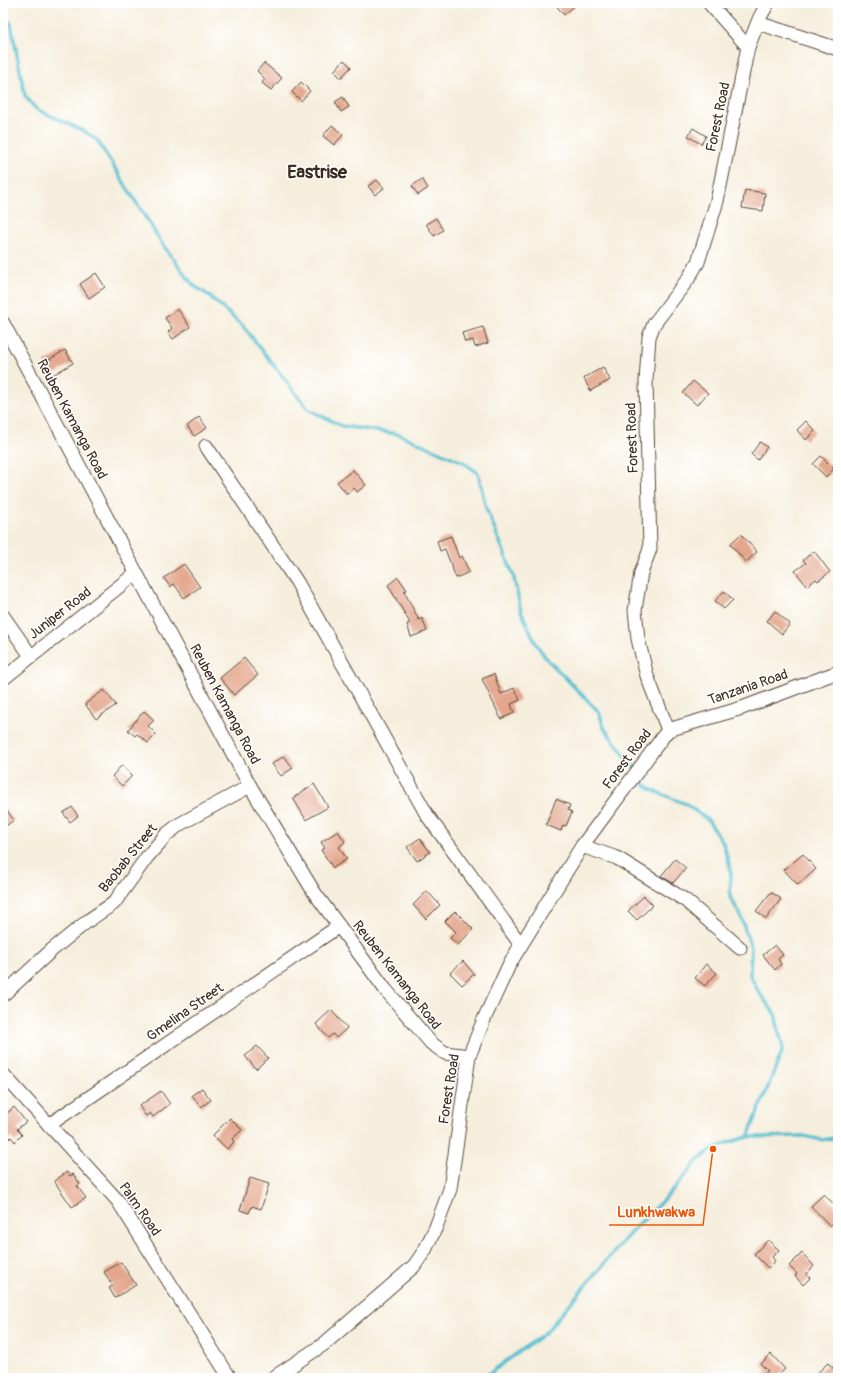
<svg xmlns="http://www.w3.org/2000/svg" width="841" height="1381" viewBox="0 0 841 1381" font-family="Pangolin,sans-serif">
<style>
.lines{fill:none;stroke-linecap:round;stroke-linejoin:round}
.stream{stroke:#56c0d1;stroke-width:3.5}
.building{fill:#e4a78d}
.minor-casing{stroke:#57473a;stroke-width:15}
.minor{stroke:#fff;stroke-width:13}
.labels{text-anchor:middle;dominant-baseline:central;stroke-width:3;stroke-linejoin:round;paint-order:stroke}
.street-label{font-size:14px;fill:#3b2a1e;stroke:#fff}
.district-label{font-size:18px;font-weight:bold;fill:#3b2a1e;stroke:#fff}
.leader{fill:none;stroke:#e8590c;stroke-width:1.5}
.callout-dot{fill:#e8590c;stroke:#fff;stroke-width:1.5}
.callout-label{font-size:15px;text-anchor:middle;font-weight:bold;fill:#e8590c;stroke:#fff;stroke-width:3;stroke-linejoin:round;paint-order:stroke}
</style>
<rect width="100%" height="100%" fill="#fff"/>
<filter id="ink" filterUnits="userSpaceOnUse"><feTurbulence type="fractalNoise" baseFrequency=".025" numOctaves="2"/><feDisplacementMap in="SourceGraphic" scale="8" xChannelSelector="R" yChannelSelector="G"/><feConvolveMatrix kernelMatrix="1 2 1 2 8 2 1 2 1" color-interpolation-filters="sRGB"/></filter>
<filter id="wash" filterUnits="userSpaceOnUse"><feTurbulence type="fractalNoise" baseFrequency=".012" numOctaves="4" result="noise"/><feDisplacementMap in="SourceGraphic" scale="16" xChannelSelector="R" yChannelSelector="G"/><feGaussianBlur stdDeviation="0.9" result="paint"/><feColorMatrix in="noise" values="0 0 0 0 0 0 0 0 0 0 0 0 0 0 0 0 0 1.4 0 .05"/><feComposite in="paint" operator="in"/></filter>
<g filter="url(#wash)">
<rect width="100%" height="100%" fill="#f6eedc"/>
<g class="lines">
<g class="stream">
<path d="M3,15L11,24L25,96L36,109L84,131L97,140L165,248L193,285L208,295L243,326L308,409L342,426L398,434L463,462L478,473L486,508L513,574L521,611L536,644L546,658L599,712L604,728L636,770"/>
<path d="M638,776L645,785L652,790L686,804L708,820L723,843L731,870L730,897L740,914L751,948L750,975L758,991L775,1014L783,1049L748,1137"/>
<path d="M483,1378L545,1333L632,1231L674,1189L698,1160L713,1149L730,1142L748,1137L804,1136L822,1140L838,1137"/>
</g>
</g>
<g id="blocks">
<g class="building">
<path d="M554,3H578L564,15Z"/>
<path d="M344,60L351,67L341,78L334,71Z"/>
<path d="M264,63L282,78L271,90L262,83L265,79L257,71Z"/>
<path d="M301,82L310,91L301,101L292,92Z"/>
<path d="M343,97L349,107L341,112L335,102Z"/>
<path d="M332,125L343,135L334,145L323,136Z"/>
<path d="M693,128L706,136L701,144L688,136Z"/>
<path d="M422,179L428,188L418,195L412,186Z"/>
<path d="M377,180L384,188L375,195L368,186Z"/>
<path d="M745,190L765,193L763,211L742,208Z"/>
<path d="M436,218L443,230L434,236L426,224Z"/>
<path d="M96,273L105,287L89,298L80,284Z"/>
<path d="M178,309L190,327L173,339L168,332L172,328L165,318Z"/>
<path d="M483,327L488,343L475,347L473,340L465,342L462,333Z"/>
<path d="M65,350L73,363L51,376L44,363Z"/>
<path d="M603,367L610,380L590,391L584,378Z"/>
<path d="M693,381L708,393L697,405L683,393Z"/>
<path d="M199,417L207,428L194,436L187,426Z"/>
<path d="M806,421L815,431L806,440L797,430Z"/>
<path d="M760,442L767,447L758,460L751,454Z"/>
<path d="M821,456L834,469L826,477L813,464Z"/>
<path d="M353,470L366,485L357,492L354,488L347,494L337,482Z"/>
<path d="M741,534L757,552L746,562L730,544Z"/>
<path d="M451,536L459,558L462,556L469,572L456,578L445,549L440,551L437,541Z"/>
<path d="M814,551L830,572L818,581L816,579L807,586L795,571L806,563L803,560Z"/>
<path d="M184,564L200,587L184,598L174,584L170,587L164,578Z"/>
<path d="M398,577L407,590L404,591L419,620L422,618L427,631L411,637L407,624L410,623L388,585Z"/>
<path d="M724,591L733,600L724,609L715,601Z"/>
<path d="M775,611L790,624L782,634L767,621Z"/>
<path d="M244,658L258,675L234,695L220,678Z"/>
<path d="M494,674L501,694L514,688L520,700L511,704L514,713L501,719L482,679Z"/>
<path d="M104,690L116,705L96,719L85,704Z"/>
<path d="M144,711L154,720L148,726L156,734L148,743L137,734L135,736L128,730Z"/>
<path d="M284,756L293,768L281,776L272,764Z"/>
<path d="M122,765L132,776L122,786L112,776Z"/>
<path d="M314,784L328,807L306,820L293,798Z"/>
<path d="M556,799L570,805L568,810L572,812L566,826L563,825L561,831L546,825Z"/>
<path d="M3,806L14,820L3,828Z"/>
<path d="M72,807L78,816L70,822L63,813Z"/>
<path d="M338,831L345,842L339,847L347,859L333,868L321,850L325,848L321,842Z"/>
<path d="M420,838L430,852L417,861L407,847Z"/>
<path d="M803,854L816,869L798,885L784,870Z"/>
<path d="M675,859L686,868L673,883L661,876Z"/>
<path d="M427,891L440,905L426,919L413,905Z"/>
<path d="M771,892L781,899L766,919L756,911Z"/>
<path d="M644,896L653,905L637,920L628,911Z"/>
<path d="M455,911L473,929L458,945L450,938L456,932L445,921Z"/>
<path d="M775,945L783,955L778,959L781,964L775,970L763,955Z"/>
<path d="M463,961L474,974L462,985L450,973Z"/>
<path d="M706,964L717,973L705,986L695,978Z"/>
<path d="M331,1010L347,1028L336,1038L333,1034L328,1038L316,1024Z"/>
<path d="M257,1046L268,1058L256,1069L245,1056Z"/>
<path d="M202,1088L211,1100L201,1107L192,1095Z"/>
<path d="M161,1091L170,1104L153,1117L150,1113L146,1116L139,1106Z"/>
<path d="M14,1107L26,1122L17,1129L22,1135L15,1142L11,1137L3,1144V1117Z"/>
<path d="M230,1118L242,1130L232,1139L234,1142L227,1149L213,1135Z"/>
<path d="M67,1172L70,1176L73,1174L80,1184L77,1186L86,1198L72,1207L54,1181Z"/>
<path d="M250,1178L269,1184L261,1209L252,1206L249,1213L240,1210Z"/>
<path d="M824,1194L838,1209V1219L830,1226L811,1206Z"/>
<path d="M768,1240L779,1250L772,1257L775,1261L768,1268L754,1254Z"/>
<path d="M802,1253L814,1266L806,1274L810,1278L803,1285L795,1276L797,1274L789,1266Z"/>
<path d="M121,1262L136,1285L115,1298L109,1288L113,1286L104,1272Z"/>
<path d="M771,1354L785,1369L775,1378H760L768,1371L761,1364Z"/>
<path d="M828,1363L838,1373V1378H812Z"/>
</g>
</g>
</g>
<g filter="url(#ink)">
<use href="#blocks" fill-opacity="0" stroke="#57473a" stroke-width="1"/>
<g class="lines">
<g class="minor-casing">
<g id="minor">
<path d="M709,3L748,47"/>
<path d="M758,23L838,49"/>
<path d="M3,323L250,786L314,892L385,989L431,1043L445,1053L469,1056"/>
<path d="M206,446L297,582L427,815L521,945"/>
<path d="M3,616L31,656"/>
<path d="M3,679L136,573"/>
<path d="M668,730L647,676L638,639L635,610L641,573L650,549L646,381L649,337L654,324L688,279L698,262L717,201L748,47L760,17L768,3"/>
<path d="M668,730L742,708L838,672"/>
<path d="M582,846L617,858L685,900L740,948"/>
<path d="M3,995L53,949L89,920L114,903L147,857L167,834L180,824L250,786"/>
<path d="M3,1074L118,1201L230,1378"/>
<path d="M49,1125L339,926"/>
<path d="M273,1378L324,1344L414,1266L425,1250L436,1227L450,1189L469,1056L485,1017L510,963L582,846L668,730"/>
</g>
</g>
<use href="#minor" class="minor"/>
</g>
</g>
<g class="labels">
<g class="street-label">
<text transform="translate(718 117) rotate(-78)">Forest Road</text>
<text transform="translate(72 419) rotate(62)">Reuben Kamanga Road</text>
<text transform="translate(632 438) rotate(-92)">Forest Road</text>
<text transform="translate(60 613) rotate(-38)">Juniper Road</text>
<text transform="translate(748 687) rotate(-19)">Tanzania Road</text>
<text transform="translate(225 704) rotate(62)">Reuben Kamanga Road</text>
<text transform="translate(627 759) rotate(-53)">Forest Road</text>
<text transform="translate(128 858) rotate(-51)">Baobab Street</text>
<text transform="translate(397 975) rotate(52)">Reuben Kamanga Road</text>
<text transform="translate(185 1012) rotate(-35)">Gmelina Street</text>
<text transform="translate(449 1089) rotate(-81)">Forest Road</text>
<text transform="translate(140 1209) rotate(55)">Palm Road</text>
</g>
<g class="district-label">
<text x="317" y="172">Eastrise</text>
</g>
</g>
<path class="leader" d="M713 1149L703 1225H609"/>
<circle class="callout-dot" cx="713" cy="1149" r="4"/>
<g class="callout-label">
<text x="656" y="1217">Lunkhwakwa</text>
</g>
<rect width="841" height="1381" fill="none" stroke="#fff" stroke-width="16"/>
</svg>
